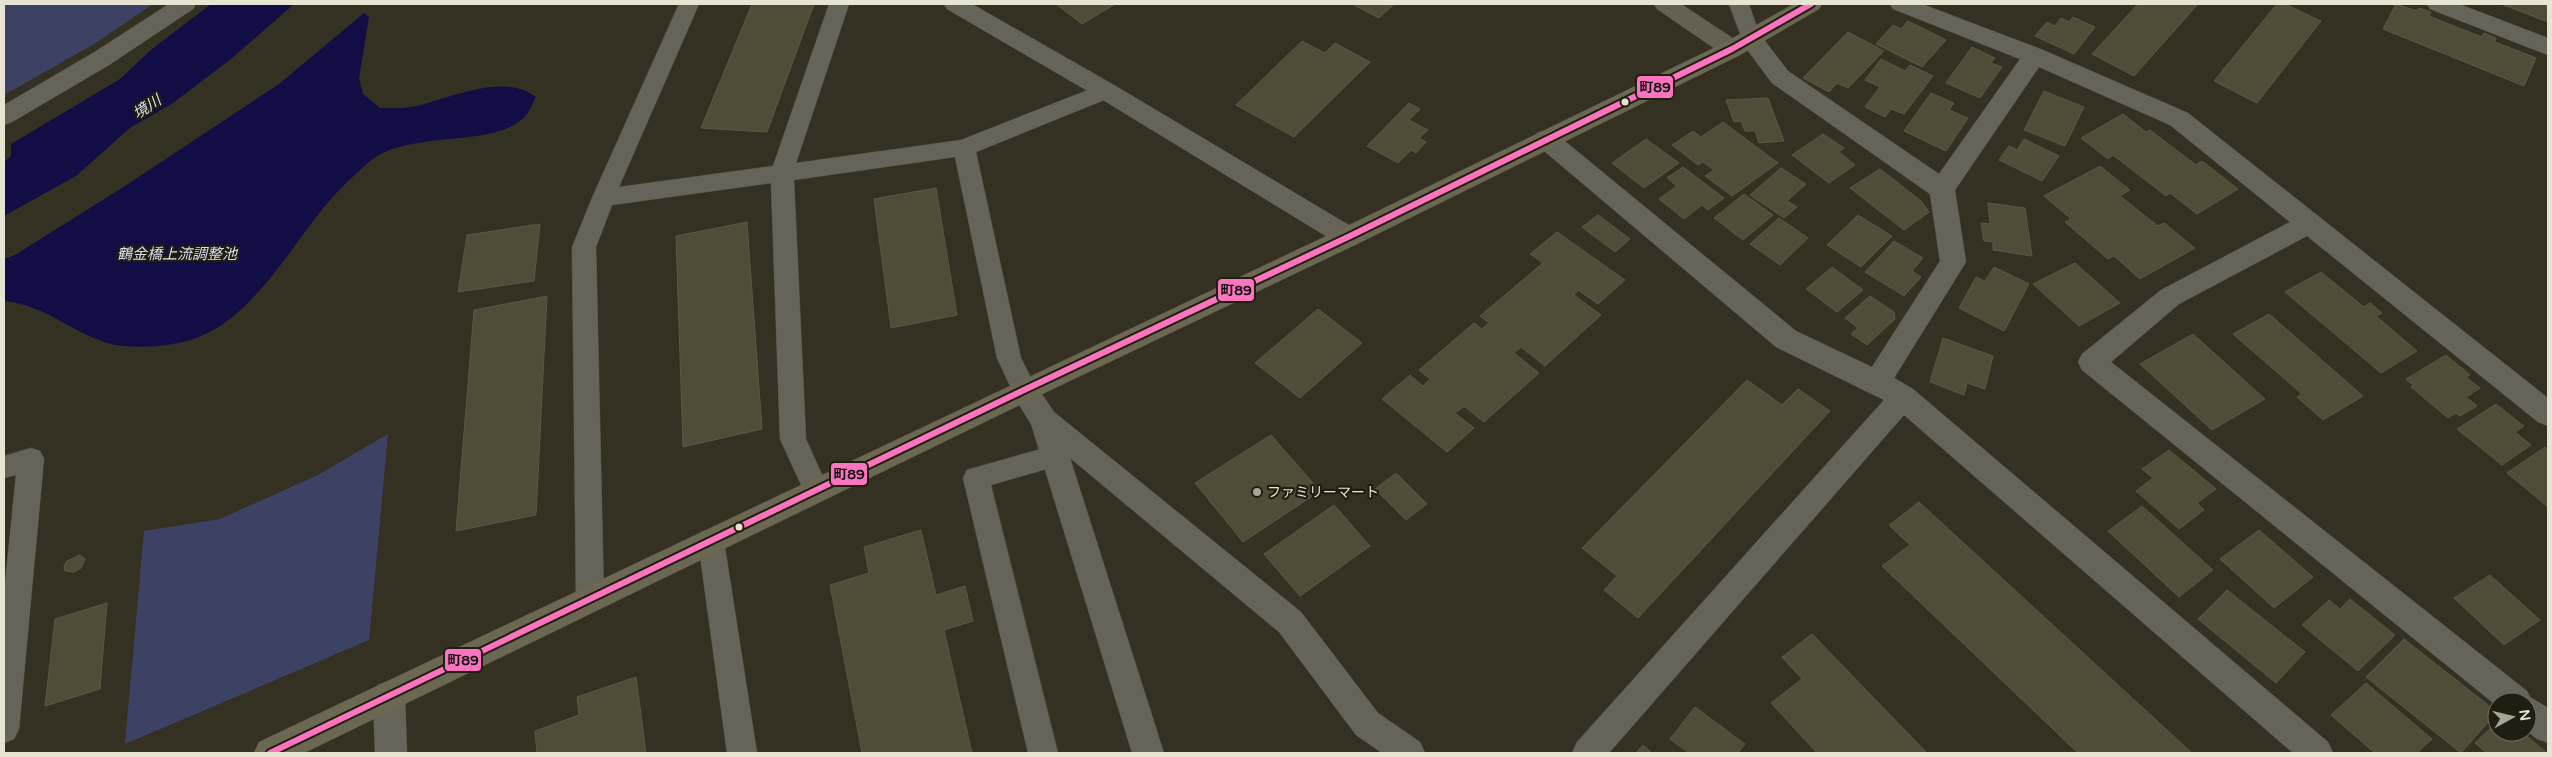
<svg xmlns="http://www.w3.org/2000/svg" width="2552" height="757" viewBox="0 0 2552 757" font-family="'Varela Round','Noto Sans JP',sans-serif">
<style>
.green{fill:#3d4264}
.water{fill:#120d45}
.building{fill:#514c38;stroke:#5a574b}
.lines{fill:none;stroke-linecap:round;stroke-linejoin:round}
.lane-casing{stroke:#504d40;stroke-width:1}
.street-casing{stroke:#504d40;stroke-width:1}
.secondary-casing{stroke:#504d40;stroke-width:1}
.primary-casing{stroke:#504d40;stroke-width:1}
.lane{fill:#666458;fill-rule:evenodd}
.street{fill:#666458;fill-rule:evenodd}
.secondary{fill:#656152;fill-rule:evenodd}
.primary{fill:#6b6753;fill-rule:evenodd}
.bus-1-casing{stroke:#201d11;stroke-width:10}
.bus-1{stroke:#fc73be;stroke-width:6}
.bus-dot{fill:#e8e4d4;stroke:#201d11;stroke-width:2}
.poi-dot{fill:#a9a596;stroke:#201d11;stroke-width:2}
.labels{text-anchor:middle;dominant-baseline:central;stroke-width:4.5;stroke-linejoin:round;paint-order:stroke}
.poi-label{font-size:14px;fill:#e8e4d4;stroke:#201d11;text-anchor:start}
.water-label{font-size:15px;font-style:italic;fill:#dadff3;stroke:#201d11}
.line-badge{stroke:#201d11;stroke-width:2}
.pale-badge-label{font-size:14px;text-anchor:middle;font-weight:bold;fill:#111}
</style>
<rect width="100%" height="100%" fill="#343122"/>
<g class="green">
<path d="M4,4H153L94,44L4,95Z"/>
<path d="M388,434L369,640L125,744L144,531L220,519L318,475Z"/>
</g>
<g class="water">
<path d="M211,4H294L231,59L173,103L130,128L76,176L4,216V162L11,156V144L120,79L152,49Z"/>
<path d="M364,13L369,17L359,78L363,94L380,108C392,108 405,109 416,106C451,98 504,72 536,97C533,102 531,109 527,114C498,151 409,127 368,163C353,176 337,191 325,206C287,252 248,325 187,341C165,347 126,350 104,342C69,330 44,305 4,301V259L15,255L125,186L279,84Z"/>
</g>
<g class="building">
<path d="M752,4H814L767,132L701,128Z"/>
<path d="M1056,4H1115L1082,24Z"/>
<path d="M1352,4H1394L1379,18Z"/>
<path d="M2138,4H2198L2134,76L2092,54Z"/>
<path d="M2277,4H2285L2321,21L2257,103L2214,81Z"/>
<path d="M2396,4L2417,11L2419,8L2431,12L2429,16L2482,37L2484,33L2496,38L2495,42L2536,58L2524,86L2383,29Z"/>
<path d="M2501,4H2548V22Z"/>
<path d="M2073,17L2095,27L2074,54L2035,36L2047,22L2055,26L2061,18L2069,22Z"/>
<path d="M1908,21L1946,40L1922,67L1876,44L1893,25L1901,29Z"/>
<path d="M1848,32L1884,51L1848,88L1837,83L1829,92L1803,78Z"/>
<path d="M1302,41L1325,53L1335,43L1370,62L1294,137L1236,105Z"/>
<path d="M1972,47L1995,58L1991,63L2002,67L1980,98L1946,83Z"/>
<path d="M1881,59L1905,71L1910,65L1933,76L1904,114L1891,109L1885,117L1865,107L1880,87L1865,80Z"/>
<path d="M2044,91L2084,107L2065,146L2024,130Z"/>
<path d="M1931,93L1954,103L1949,110L1968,118L1946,151L1904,131Z"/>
<path d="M1768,98L1784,141L1759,143L1755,131H1745L1741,121L1734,122L1726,100Z"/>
<path d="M1409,103L1420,109L1409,120L1428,130L1419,138L1426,142L1416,153L1411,150L1398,163L1367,146Z"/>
<path d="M2123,114L2146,132L2150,130L2196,165L2202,161L2238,189L2197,214L2170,193L2166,196L2113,155L2108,159L2081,138Z"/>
<path d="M1723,122L1778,163L1732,196L1705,176L1714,170L1703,162L1698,165L1672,145L1693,131L1701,137Z"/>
<path d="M1823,134L1844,148L1839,152L1855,165L1829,183L1792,155Z"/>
<path d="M1646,139L1679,163L1644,188L1612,163Z"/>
<path d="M2024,139L2059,156L2042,181L1999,160L2009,146L2017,150Z"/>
<path d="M2100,166L2130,190L2120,196L2158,226L2164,223L2195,248L2140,279L2114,256L2108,259L2065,222L2071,219L2044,196Z"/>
<path d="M1683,167L1724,198L1708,210L1702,205L1684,219L1659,199L1677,186L1667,178Z"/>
<path d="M1781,168L1806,184L1787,201L1797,207L1784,218L1750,195Z"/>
<path d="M1880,169L1921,201L1929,212L1904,230L1850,188Z"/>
<path d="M936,188L957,315L891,328L874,199Z"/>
<path d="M1744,194L1773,215L1743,240L1714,218Z"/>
<path d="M1988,203L2025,208L2032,256L1993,250V242L1984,241L1981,223L1990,224Z"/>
<path d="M1598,215L1630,239L1615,252L1582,227Z"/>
<path d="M1858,215L1892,236L1861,267L1827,245Z"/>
<path d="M1779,218L1808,238L1780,265L1750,244Z"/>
<path d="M747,222L762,429L683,447L676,236Z"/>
<path d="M540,224L534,281L458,292L467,235Z"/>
<path d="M1557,232L1625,280L1598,304L1578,290L1574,295L1601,315L1545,366L1521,347L1514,353L1539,373L1484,422L1464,406L1455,413L1474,428L1447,452L1382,399L1410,375L1423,386L1430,379L1419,370L1474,323L1482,329L1489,323L1480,316L1543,263L1530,254Z"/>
<path d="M1894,241L1923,258L1912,271L1921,277L1904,296L1865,272Z"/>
<path d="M2075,263L2120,303L2079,326L2033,284Z"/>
<path d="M1832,267L1863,290L1837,312L1806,289Z"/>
<path d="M1994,267L2029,284L2004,331L1959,308L1976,277L1985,281Z"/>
<path d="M2321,272L2364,307L2370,303L2382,313L2376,316L2417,351L2381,373L2285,292Z"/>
<path d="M547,296L536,515L456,531L474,310Z"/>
<path d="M1870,296L1894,312L1895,319L1867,345L1851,334L1858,328L1845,318Z"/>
<path d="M1318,309L1362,343L1300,398L1255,363Z"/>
<path d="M2269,314L2363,396L2323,420L2297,397L2302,394L2233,334Z"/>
<path d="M2193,334L2265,399L2212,430L2140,364Z"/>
<path d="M1943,338L1993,356L1985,389L1967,383L1964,395L1930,382Z"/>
<path d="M2446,355L2470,375L2466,377L2480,388L2466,397L2477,406L2460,416L2456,413L2448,418L2411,387L2413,385L2406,379Z"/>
<path d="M1747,380L1782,405L1798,389L1830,411L1638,618L1604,590L1617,576L1582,548Z"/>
<path d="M2496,404L2524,426L2515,432L2531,445L2502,465L2457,429Z"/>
<path d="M1271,435L1320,491L1243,542L1195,483Z"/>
<path d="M2545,447L2548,450V507L2507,473Z"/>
<path d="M2169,450L2216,489L2197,503L2204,510L2179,529L2136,491L2153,478L2142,469Z"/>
<path d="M1396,473L1427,504L1406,520L1375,489Z"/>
<path d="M1919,502L2192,753H2078L1882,566L1910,545L1889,525Z"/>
<path d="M1334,505L1370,546L1300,596L1264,554Z"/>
<path d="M2142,506L2213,570L2179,597L2108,531Z"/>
<path d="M921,530L936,595L965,586L973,621L944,630L972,753H862L830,585L869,573L864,547Z"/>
<path d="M2259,530L2313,577L2274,608L2220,559Z"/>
<path d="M80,555L85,559L81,568L74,572L65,571L64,566L67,561Z"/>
<path d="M2490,575L2540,620L2504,645L2454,598Z"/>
<path d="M2227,590L2305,652L2276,683L2198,619Z"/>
<path d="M2350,599L2395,635L2358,671L2302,625L2329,600L2340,609Z"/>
<path d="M107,603L100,689L45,706L55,619Z"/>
<path d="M1812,634L1927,753H1817L1771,703L1802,679L1782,657Z"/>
<path d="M2404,639L2497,712L2461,753L2366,677Z"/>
<path d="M636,677L646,753H537L535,731L579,715L577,697Z"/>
<path d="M2366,683L2432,739L2417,753H2375L2331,715Z"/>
<path d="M1695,707L1745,744L1738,753H1689L1670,739Z"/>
<path d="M2497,722V732H2522L2547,753H2487L2475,743Z"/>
<path d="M1643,745L1652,753H1636Z"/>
</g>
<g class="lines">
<g class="lane-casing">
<g id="lane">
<path d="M679,4H699L619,187L773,166L829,4H849L796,163L961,140L1098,86L1106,83L1114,86L1117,91L1114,96L976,152L1021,358L1037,390L1033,397L1024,400L1015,397L997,358L955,157L794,180L806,439L829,490L825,498L816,502L807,498L780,439L771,183L612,205L596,247L604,599L600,608L590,612L580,608L576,599L572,247L592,198Z"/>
<path d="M1729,4H1749L1761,39L1758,44L1751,46L1744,44Z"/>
<path d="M1055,445L1064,448L1068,456L1064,464L991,485L1058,753H1028L963,478L967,470Z"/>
<path d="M31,448L40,451L44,459L19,729L14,739L4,743V594L16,475L4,478V456Z"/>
<path d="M711,529L721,532L724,541L757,753H727L698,541L701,532Z"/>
</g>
</g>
<g class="street-casing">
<g id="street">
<path d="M169,4H196L193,9L109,65L12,122L4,125V105L93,53Z"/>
<path d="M944,4H972L1114,85L1357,230L1361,237L1357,244L1348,247L1339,244L1098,97L947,9Z"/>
<path d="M1890,4H1922L2043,50L2188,113L2548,398V426L2538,422L2307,236L2179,304L2111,362L2527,691L2530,697L2548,708V743L2537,739L2527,731V702H2497V706L2082,370L2078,362L2082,354L2161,290L2290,222L2170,125L2039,67L1955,190L1966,262L1894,378L1913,389L2328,742L2333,753H2293L1904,415L1609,753H1572L1577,742L1884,400L1776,347L1537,145L1534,139L1537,133L1546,130L1555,133L1796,331L1872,367L1940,261L1930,194L1772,83L1739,39L1743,33L1751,31L1759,33L1788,71L1939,174L2020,59L1893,9Z"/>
<path d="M2427,4H2459L2548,38V55L2430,9Z"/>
<path d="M1024,378L1034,382L1054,412L1301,612L1378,713L1420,742L1425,753H1382L1356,735L1279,632L1070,458L1164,753H1132L1031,424L1010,390L1014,382Z"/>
<path d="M389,681L400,685L405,696L407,753H375L373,696L378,685Z"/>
</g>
</g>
<g class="secondary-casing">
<path id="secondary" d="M1654,4H1681L1740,43L1744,49L1740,55L1732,57L1724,55L1657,9Z"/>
</g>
<g class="primary-casing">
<path id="primary" d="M1794,4H1822L1819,9L1740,55L1357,244L1034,398L304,753H254L259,742L1339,230L1724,43Z"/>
</g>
<use href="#lane" class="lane"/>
<use href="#street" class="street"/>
<use href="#secondary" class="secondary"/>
<use href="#primary" class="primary"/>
<g class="bus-1-casing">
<path id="bus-1" d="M270,753L1024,390L1348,237L1732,49L1811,4"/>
</g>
<use href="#bus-1" class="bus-1"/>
</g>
<g class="bus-dot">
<circle cx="1625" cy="102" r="4.5"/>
<circle cx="739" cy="527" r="4.5"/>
</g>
<circle class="poi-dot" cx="1257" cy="492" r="5"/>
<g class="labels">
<g class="poi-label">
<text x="1267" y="492">ファミリーマート</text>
</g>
<g class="water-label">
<text transform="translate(147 107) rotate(-34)">境川</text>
<text x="177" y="254">鶴金橋上流調整池</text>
</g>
</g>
<g class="line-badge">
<rect x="1636" y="75" width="38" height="24" rx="5" fill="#fc73be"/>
<rect x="1217" y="278" width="38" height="24" rx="5" fill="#fc73be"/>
<rect x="830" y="462" width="38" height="24" rx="5" fill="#fc73be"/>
<rect x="444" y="648" width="38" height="24" rx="5" fill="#fc73be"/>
</g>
<g class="pale-badge-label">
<text x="1655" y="92">町89</text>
<text x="1236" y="295">町89</text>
<text x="849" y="479">町89</text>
<text x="463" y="665">町89</text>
</g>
<rect width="2552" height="757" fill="none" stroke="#e8e4d4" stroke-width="10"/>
<g transform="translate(2512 717) rotate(82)"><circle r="24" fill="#201d11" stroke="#706d5f"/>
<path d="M0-4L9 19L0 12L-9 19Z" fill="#a9a596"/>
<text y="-8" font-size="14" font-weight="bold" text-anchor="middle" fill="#e8e4d4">N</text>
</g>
</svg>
